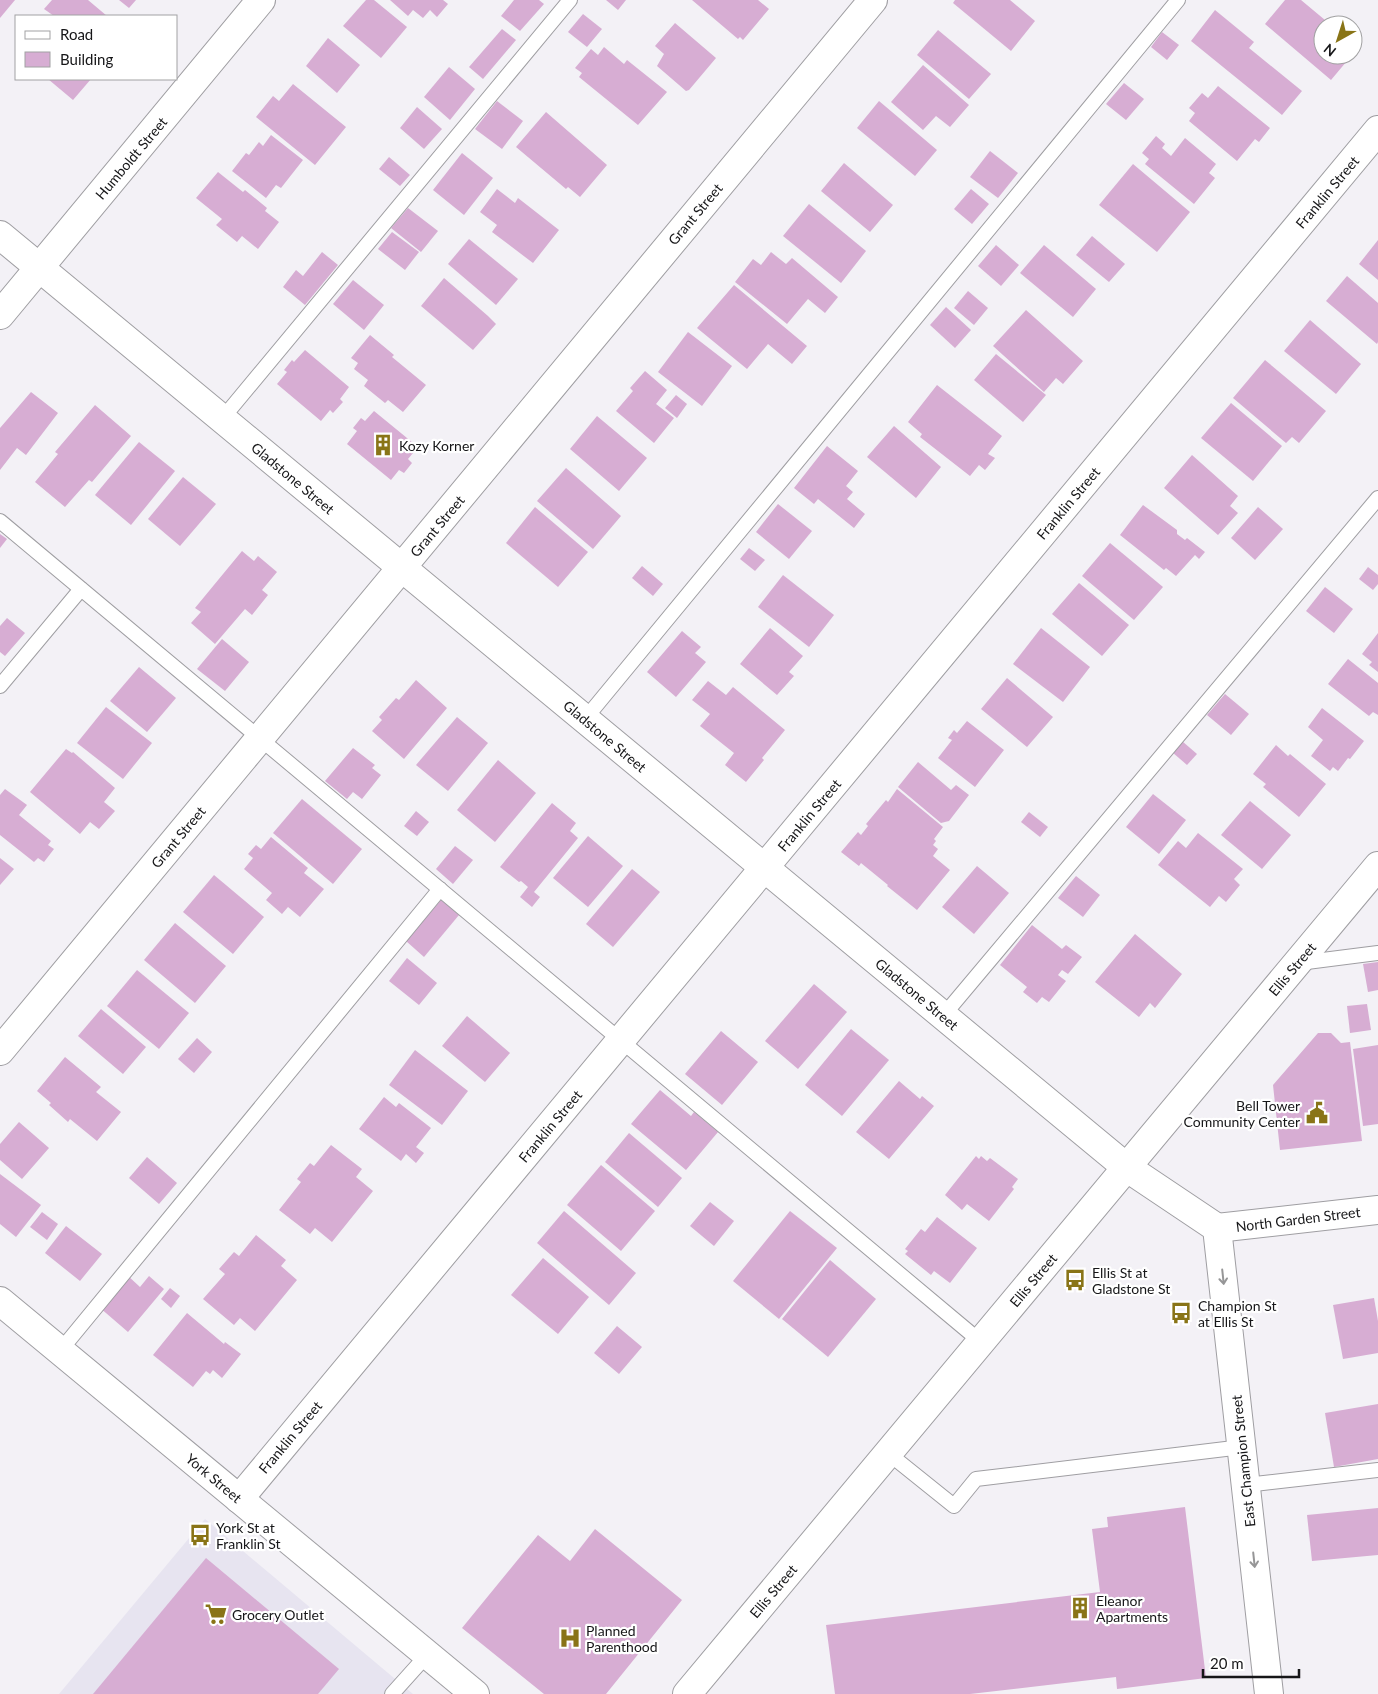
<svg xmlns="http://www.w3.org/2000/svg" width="1378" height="1694" viewBox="0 0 1378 1694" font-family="Lato,sans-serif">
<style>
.built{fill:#e7e4f0}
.building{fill:#d7add3}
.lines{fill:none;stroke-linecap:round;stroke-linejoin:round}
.lane-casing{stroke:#9f9ea2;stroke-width:16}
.street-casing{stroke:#9f9ea2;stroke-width:30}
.secondary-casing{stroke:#9f9ea2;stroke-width:30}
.lane{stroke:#fff;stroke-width:14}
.street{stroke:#fff;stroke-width:28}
.secondary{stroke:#fff;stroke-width:28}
.oneway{stroke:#969697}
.labels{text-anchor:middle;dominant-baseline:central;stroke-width:4.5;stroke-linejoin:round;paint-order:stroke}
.street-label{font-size:14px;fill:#161618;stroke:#fff}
.poi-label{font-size:14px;fill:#161618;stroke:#fff;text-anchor:start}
</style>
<rect width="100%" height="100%" fill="#f3f1f6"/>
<path class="built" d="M205,1519L413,1694H59Z"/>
<g class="building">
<path d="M0,0H15L0,18Z"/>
<path d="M52,0H88L107,16H54L44,9Z"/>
<path d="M119,0H136L129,8Z"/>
<path d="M366,0H374L407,27L381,58L343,26Z"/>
<path d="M390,0H443L448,4L437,17L430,10L423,18L413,10L408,16Z"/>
<path d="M514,0H539L544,4L520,31L501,16Z"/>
<path d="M606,0H626L618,10Z"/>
<path d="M692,0H758L769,9L743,40L740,37L738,39Z"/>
<path d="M955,0H1010L1035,21L1011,51L953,3Z"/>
<path d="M1285,0H1301L1331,25H1323V55H1352L1331,80L1265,24Z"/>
<path d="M1215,10L1254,42L1249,48L1302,91L1282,115L1191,41Z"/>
<path d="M583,14L602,29L587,47L568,32Z"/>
<path d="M675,23L716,58L689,90L686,91L657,66L664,54L655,46Z"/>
<path d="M502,29L516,40L483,79L469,67Z"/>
<path d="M938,30L991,74L969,99L917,55Z"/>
<path d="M1162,32L1179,45L1167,60L1151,47Z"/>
<path d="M328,38L360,65L337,93L306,66Z"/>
<path d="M604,47L624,64L627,60L667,92L638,125L579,77L582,73L575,68L591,49L598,55Z"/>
<path d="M923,65L969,105L950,127L936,116L923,130L891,102Z"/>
<path d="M449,67L475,89L450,120L424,97Z"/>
<path d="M48,79H91L73,100Z"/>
<path d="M1124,83L1144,99L1126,120L1106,104Z"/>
<path d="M293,84L346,127L315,165L256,117L273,96L279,101Z"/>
<path d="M1218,86L1270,128L1259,142L1255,139L1237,161L1189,121L1195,113L1189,108L1202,93L1208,98Z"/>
<path d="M497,101L523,121L502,149L475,129Z"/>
<path d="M879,101L937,150L915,176L857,128Z"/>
<path d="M417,107L442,129L424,149L400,128Z"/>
<path d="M546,112L607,165L580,197L568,187L566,189L516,147Z"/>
<path d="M271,135L303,160L281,188L276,185L266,198L232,171L246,153L249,155L259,142L263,146Z"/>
<path d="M1156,136L1165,144L1162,148L1171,156L1185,138L1216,164L1209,173L1215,178L1194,204L1145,164L1149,159L1142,153Z"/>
<path d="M990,151L1018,173L998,198L970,177Z"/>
<path d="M462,153L493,178L464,215L433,190Z"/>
<path d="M389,157L410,175L400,186L379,169Z"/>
<path d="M844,163L893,205L870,232L821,191Z"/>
<path d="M1133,164L1190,212L1157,252L1099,205Z"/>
<path d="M218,172L243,192L245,190L267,208L265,211L279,222L258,249L242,236L237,242L216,225L222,219L196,198Z"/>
<path d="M497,189L515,203L518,198L559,230L533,263L492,232L497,225L480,212Z"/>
<path d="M971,189L989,204L972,224L954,209Z"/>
<path d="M809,204L866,251L841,283L783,236Z"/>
<path d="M408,208L438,231L421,252L391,228Z"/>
<path d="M392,232L419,252L405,270L378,249Z"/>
<path d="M1092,236L1125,264L1109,282L1076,255Z"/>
<path d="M469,239L518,279L496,305L448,264Z"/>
<path d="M1378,240V280L1359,264Z"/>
<path d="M996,245L1019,265L1001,286L978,266Z"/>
<path d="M1044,245L1096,289L1073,317L1020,273Z"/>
<path d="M322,252L338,265L305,305L283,287L296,270L303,276Z"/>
<path d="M771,252L786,264L792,258L838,297L825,313L808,299L787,324L735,282L753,259L761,265Z"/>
<path d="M1347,276L1378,303V342L1377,344L1326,301Z"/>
<path d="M444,278L488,316L496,324L473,350L421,306Z"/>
<path d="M353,280L384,305L364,330L333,304Z"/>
<path d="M734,285L807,346L792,364L768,344L747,369L697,328Z"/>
<path d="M968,291L988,308L974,325L954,308Z"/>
<path d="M946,307L971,330L955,348L930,325Z"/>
<path d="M1026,310L1083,361L1063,384L1056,378L1044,392L993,346Z"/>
<path d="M1310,320L1361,364L1336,394L1284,351Z"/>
<path d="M688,332L732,366L702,406L658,372Z"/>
<path d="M370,335L394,355L392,357L426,385L403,412L388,400L385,403L364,386L368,380L354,369L358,363L351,358Z"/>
<path d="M305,350L349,387L340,399L343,402L333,413L330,410L321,421L277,384L287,372L284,370L292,360L294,362Z"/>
<path d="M996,354L1046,395L1023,422L974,380Z"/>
<path d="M1265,360L1326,411L1299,443L1292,437L1286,443L1233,398Z"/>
<path d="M645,371L667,390L656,404L674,418L654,443L616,411L633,391L630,388Z"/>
<path d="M937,385L1002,436L988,454L995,458L985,470L979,465L970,476L920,437L922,434L908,422Z"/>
<path d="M31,392L58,413L26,455L17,448L0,470V428Z"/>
<path d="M676,395L687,404L677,418L665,408Z"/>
<path d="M1231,403L1282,446L1253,481L1201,438Z"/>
<path d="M95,405L131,436L92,482L89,480L65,507L35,482L58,454L55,452Z"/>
<path d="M374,411L418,447L408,459L412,463L404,473L399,470L391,480L347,444L357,431L353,428L361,418L365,421Z"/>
<path d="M597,416L647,458L619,491L570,449Z"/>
<path d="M894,426L941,467L916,498L867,457Z"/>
<path d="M139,442L175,471L131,525L95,495Z"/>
<path d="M827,446L858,471L846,486L853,492L847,499L865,514L854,528L818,499L814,504L794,488Z"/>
<path d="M1192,455L1238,496L1230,506L1238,513L1218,535L1164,488Z"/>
<path d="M566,468L621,516L593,549L537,501Z"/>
<path d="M183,477L216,504L180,546L148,519Z"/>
<path d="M778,504L812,531L789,559L756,532Z"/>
<path d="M1143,505L1177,530V534L1185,540L1187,538L1205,552L1199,559L1195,555L1176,576L1166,568L1164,570L1120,535Z"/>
<path d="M535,507L588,552L558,587L506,543Z"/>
<path d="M1258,507L1283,529L1255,560L1231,538Z"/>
<path d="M0,534L7,539L0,548Z"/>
<path d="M1110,543L1163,587L1134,620L1082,576Z"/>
<path d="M749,548L765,560L755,571L740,559Z"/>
<path d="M242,551L254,561L258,556L277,572L262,590L268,595L252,615L245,609L215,644L191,623L201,612L195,608Z"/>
<path d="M642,566L663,584L653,596L632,578Z"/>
<path d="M1368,567L1378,575V584L1373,590L1359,579Z"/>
<path d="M783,575L834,615L809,647L758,607Z"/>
<path d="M1079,583L1129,625L1102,656L1052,614Z"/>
<path d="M1325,587L1353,609L1334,633L1306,611Z"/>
<path d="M7,618L25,633L5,656L0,652V626Z"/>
<path d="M770,628L803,656L789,672L794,676L777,695L740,664Z"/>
<path d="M1041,628L1090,667L1063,702L1013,664Z"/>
<path d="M682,631L701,647L695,653L706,662L676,697L647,672Z"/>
<path d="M1378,633V672L1369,665L1372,662L1362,654Z"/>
<path d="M222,639L249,662L225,691L197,669Z"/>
<path d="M1348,659L1378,683V715L1373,712L1369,716L1328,684Z"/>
<path d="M139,667L176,698L147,732L110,701Z"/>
<path d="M1007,678L1053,717L1027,747L981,709Z"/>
<path d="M416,680L447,708L404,759L372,731L382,720L379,717L396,698L399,700Z"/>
<path d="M708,681L726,695L733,687L785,730L762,758L764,760L746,782L725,765L734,753L700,726L710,714L692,700Z"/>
<path d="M1225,694L1249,714L1231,735L1207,715Z"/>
<path d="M106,707L152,743L123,779L77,743Z"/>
<path d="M1322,708L1364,741L1350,759L1348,758L1338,771L1333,767L1330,771L1311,756L1323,740L1308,727Z"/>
<path d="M457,717L488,743L448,791L416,765Z"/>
<path d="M967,721L1004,750L975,787L938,758L952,740L948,738L954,730L957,733Z"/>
<path d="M1182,741L1197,754L1187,765L1172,752Z"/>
<path d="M1276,745L1288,756L1290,754L1326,784L1299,817L1263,787L1266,784L1253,774Z"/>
<path d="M353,748L375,765L372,768L381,775L362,799L353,792L347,799L325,781Z"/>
<path d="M66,749L72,753L73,752L115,788L104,802L115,811L99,829L90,822L80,834L30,792Z"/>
<path d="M498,760L536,793L495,842L457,810Z"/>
<path d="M918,762L951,790L956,785L969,795L949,821L941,823L898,787Z"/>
<path d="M5,789L27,805L19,815L51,841L48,845L54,849L44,862L38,858L34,862L0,835V795Z"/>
<path d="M897,789L943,827L934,839L936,841L933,845L938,849L933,856L950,870L917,910L887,886L888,885L861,863L859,866L841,852L858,832L861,835L868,826L866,824L886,800L888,802Z"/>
<path d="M1153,794L1186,820L1159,854L1126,827Z"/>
<path d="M302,799L362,849L333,884L273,833Z"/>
<path d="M1250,801L1291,835L1262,869L1221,835Z"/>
<path d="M552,803L576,823L570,831L578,838L534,892L540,897L532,907L520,897L528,887L521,881L519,882L500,867Z"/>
<path d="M416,811L429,822L417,836L404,826Z"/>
<path d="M1029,812L1048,827L1040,837L1021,822Z"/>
<path d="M1198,833L1243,869L1234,879L1240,885L1226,902L1219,896L1210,907L1158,865L1178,841L1186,848Z"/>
<path d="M588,836L623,866L588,907L553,878Z"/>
<path d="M271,837L308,868L304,873L324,889L300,917L288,907L282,914L266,900L272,893L244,869L253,858L248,854L256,845L261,849Z"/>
<path d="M455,846L473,860L453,884L436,869Z"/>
<path d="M0,858L14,869L0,885Z"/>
<path d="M977,866L1009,893L974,934L942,907Z"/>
<path d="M632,869L660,892L613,947L586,924Z"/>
<path d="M214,875L264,917L233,954L183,912Z"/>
<path d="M1076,876L1100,895L1083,917L1058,898Z"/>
<path d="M441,900L459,915L424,957L406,941Z"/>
<path d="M175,923L226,966L195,1003L144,960Z"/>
<path d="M1032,925L1062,949L1066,945L1082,957L1068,974L1062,970L1058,975L1066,981L1049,1002L1042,997L1037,1003L1023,992L1027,987L1000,965Z"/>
<path d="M1135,934L1182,974L1155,1008L1150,1003L1139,1017L1095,982Z"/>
<path d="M407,958L437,983L419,1005L389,981Z"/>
<path d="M1378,962V990L1368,992L1363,964Z"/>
<path d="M137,970L189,1013L159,1049L107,1006Z"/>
<path d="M814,984L847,1012L798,1069L765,1041Z"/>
<path d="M1367,1004L1371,1030L1350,1033L1347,1006Z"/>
<path d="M101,1009L146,1047L123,1074L78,1036Z"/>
<path d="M467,1016L510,1053L485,1082L442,1046Z"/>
<path d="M851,1029L889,1060L842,1116L805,1085Z"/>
<path d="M721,1031L758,1062L722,1105L685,1074Z"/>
<path d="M1318,1033H1331L1341,1043L1350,1042L1362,1141L1280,1150L1273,1085Z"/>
<path d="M197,1038L212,1052L194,1073L178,1059Z"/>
<path d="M1378,1045V1124L1363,1126L1353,1049Z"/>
<path d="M415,1050L468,1091L442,1125L389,1085Z"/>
<path d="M65,1057L101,1087L96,1092L121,1112L97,1141L70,1119L68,1122L49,1105L51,1103L37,1091Z"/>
<path d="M899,1081L920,1099L922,1096L934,1106L889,1159L856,1132Z"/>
<path d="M660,1090L691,1116L694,1112L718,1132L686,1170L631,1124Z"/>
<path d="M384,1097L396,1107L399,1103L431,1128L416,1147L424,1153L416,1163L406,1154L401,1161L359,1129Z"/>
<path d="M19,1122L49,1148L22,1179L0,1160V1144Z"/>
<path d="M629,1133L682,1178L658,1207L605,1162Z"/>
<path d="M331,1145L362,1169L356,1177L373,1191L332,1242L315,1228L310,1234L279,1210L301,1182L297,1179L310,1163L314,1166Z"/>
<path d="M976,1156L979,1159L981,1156L987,1161L990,1158L1018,1179L1012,1187L1014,1189L989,1221L967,1204L962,1210L945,1195Z"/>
<path d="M147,1157L177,1183L159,1204L129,1178Z"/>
<path d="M601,1165L655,1211L621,1251L567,1205Z"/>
<path d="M0,1174L41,1205L16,1237L0,1224Z"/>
<path d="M710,1202L734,1221L714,1246L690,1226Z"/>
<path d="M564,1211L636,1273L609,1305L537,1243Z"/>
<path d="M790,1211L837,1248L779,1319L733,1281Z"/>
<path d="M42,1212L58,1224L47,1240L30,1227Z"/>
<path d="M937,1217L977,1248L950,1283L934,1271L931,1275L905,1254L908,1251L905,1249L921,1229L925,1232Z"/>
<path d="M66,1226L102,1254L80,1281L45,1253Z"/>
<path d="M256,1235L286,1260L281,1266L297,1280L255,1331L240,1318L234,1325L203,1299L225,1274L219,1269L234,1252L239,1256Z"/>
<path d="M543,1258L589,1297L558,1334L511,1295Z"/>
<path d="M830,1260L876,1299L828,1357L782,1319Z"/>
<path d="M127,1275L140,1287L149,1276L164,1289L128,1332L99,1307Z"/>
<path d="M170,1288L180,1296L171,1308L161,1299Z"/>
<path d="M1374,1298L1378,1321V1353L1343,1359L1333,1305Z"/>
<path d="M187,1313L224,1344L225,1342L241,1354L222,1378L213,1370L210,1374L206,1371L193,1387L153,1355Z"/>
<path d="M617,1326L642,1347L619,1374L594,1353Z"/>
<path d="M1378,1404V1459L1334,1467L1325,1413Z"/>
<path d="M1185,1507L1206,1678L1117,1689L1116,1677L970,1694H835L826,1625L1100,1592L1092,1529L1108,1527L1107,1517Z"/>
<path d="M1378,1508V1555L1312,1561L1307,1515Z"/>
<path d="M595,1529L682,1600L606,1694H544L462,1628L538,1535L570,1561Z"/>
<path d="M206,1558L339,1669L318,1694H93Z"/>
</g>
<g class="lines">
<g class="lane-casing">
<g id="lane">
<path d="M222,419L570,0"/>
<path d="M0,521L981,1342"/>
<path d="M0,686L81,589"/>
<path d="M585,719L1178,0"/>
<path d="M1299,963L1378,953"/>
<path d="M943,1016L1378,498"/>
<path d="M60,1351L440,889"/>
<path d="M888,1453L954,1506L976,1479L1242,1447"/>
<path d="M1246,1485L1378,1470"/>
<path d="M392,1694L427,1655"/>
</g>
</g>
<g class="street-casing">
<g id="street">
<path d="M0,235L1126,1167"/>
<path d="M0,315L261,0"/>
<path d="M0,1051L873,0"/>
<path d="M1217,1228L1378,1210"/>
<path d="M0,1301L475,1694"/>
<path d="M239,1499L1378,130"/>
</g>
</g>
<g class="secondary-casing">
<g id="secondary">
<path d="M1126,1167L1217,1228L1269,1694"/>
<path d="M687,1694L1378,866"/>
</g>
</g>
<use href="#lane" class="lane"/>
<use href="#street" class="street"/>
<use href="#secondary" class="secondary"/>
</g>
<defs><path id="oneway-shaft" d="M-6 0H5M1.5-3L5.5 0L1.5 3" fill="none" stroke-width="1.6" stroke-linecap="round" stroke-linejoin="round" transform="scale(1.25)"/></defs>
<g class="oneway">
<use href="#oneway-shaft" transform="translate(1223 1277) rotate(84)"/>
<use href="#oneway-shaft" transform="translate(1254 1560) rotate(84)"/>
</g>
<defs>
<g id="building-bare" transform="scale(1.725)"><path d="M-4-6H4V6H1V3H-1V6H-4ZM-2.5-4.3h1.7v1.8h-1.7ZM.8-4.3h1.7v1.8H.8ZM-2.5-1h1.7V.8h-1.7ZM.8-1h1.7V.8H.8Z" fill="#897417" stroke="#fff" stroke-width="2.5" paint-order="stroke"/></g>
<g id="civic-bare" transform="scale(1.725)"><path d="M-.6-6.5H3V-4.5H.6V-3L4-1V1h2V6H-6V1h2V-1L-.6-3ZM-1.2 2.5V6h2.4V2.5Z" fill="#897417" stroke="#fff" stroke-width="2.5" paint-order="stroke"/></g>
<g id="bus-bare" transform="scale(1.725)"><path d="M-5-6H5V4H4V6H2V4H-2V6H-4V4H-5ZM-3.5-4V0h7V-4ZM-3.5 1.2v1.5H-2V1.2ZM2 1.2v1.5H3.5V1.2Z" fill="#897417" stroke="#fff" stroke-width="2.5" paint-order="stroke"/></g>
<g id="supermarket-bare" transform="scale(1.725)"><path d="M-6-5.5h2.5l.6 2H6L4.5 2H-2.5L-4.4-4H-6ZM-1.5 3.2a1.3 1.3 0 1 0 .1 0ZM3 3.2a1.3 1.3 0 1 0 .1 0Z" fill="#897417" stroke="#fff" stroke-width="2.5" paint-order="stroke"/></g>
<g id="hospital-bare" transform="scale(1.725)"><path d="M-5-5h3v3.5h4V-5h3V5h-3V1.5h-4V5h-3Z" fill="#897417" stroke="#fff" stroke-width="2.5" paint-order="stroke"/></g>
</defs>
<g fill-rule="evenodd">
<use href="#building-bare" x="383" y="445"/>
<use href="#civic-bare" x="1317" y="1113"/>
<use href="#bus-bare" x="1075" y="1280"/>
<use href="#bus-bare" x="1181" y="1313"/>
<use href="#bus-bare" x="200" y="1535"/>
<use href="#building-bare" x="1080" y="1608"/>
<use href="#supermarket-bare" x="216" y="1614"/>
<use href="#hospital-bare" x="570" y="1638"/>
</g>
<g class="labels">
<g class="street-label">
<text transform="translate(131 158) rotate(-50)">Humboldt Street</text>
<text transform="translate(1327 192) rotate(-50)">Franklin Street</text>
<text transform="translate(695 214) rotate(-50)">Grant Street</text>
<text transform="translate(293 478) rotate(40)">Gladstone Street</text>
<text transform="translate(1068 503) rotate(-50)">Franklin Street</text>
<text transform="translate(437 526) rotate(-50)">Grant Street</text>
<text transform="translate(605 736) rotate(40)">Gladstone Street</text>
<text transform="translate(809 815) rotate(-50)">Franklin Street</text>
<text transform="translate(178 837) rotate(-50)">Grant Street</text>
<text transform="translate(1292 969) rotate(-50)">Ellis Street</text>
<text transform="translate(917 994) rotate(40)">Gladstone Street</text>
<text transform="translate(550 1126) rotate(-50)">Franklin Street</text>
<text transform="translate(1298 1219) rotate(-7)">North Garden Street</text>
<text transform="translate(1033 1280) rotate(-50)">Ellis Street</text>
<text transform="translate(290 1437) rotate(-50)">Franklin Street</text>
<text transform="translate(1243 1461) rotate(-96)">East Champion Street</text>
<text transform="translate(214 1478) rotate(40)">York Street</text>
<text transform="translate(773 1591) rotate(-50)">Ellis Street</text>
</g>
<g class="poi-label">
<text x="399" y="445">Kozy Korner</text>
<text x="1300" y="1105" text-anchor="end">Bell Tower<tspan x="1300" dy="16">Community Center</tspan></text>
<text x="1092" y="1272">Ellis St at<tspan x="1092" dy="16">Gladstone St</tspan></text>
<text x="1198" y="1305">Champion St<tspan x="1198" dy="16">at Ellis St</tspan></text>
<text x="216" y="1527">York St at<tspan x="216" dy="16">Franklin St</tspan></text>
<text x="1096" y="1600">Eleanor<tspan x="1096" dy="16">Apartments</tspan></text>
<text x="232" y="1614">Grocery Outlet</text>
<text x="586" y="1630">Planned<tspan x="586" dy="16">Parenthood</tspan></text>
</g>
</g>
<rect x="15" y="15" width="162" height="65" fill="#ffffff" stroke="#a2a2a3"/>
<rect x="25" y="31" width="25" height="8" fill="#ffffff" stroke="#a2a2a3"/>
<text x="60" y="40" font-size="15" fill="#161618">Road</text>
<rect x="25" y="52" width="25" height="15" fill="#d7add3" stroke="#a2a2a3"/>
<text x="60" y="65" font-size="15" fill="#161618">Building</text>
<g transform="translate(1338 40) rotate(219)"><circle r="24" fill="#ffffff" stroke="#a2a2a3"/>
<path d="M0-4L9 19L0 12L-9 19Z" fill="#897417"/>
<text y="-8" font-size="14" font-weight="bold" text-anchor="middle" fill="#161618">N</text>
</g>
<path d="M1203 1669v8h96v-8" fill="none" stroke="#161618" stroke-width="2.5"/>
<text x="1210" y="1669" font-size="15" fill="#161618" stroke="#ffffff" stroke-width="4" paint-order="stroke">20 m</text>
</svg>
